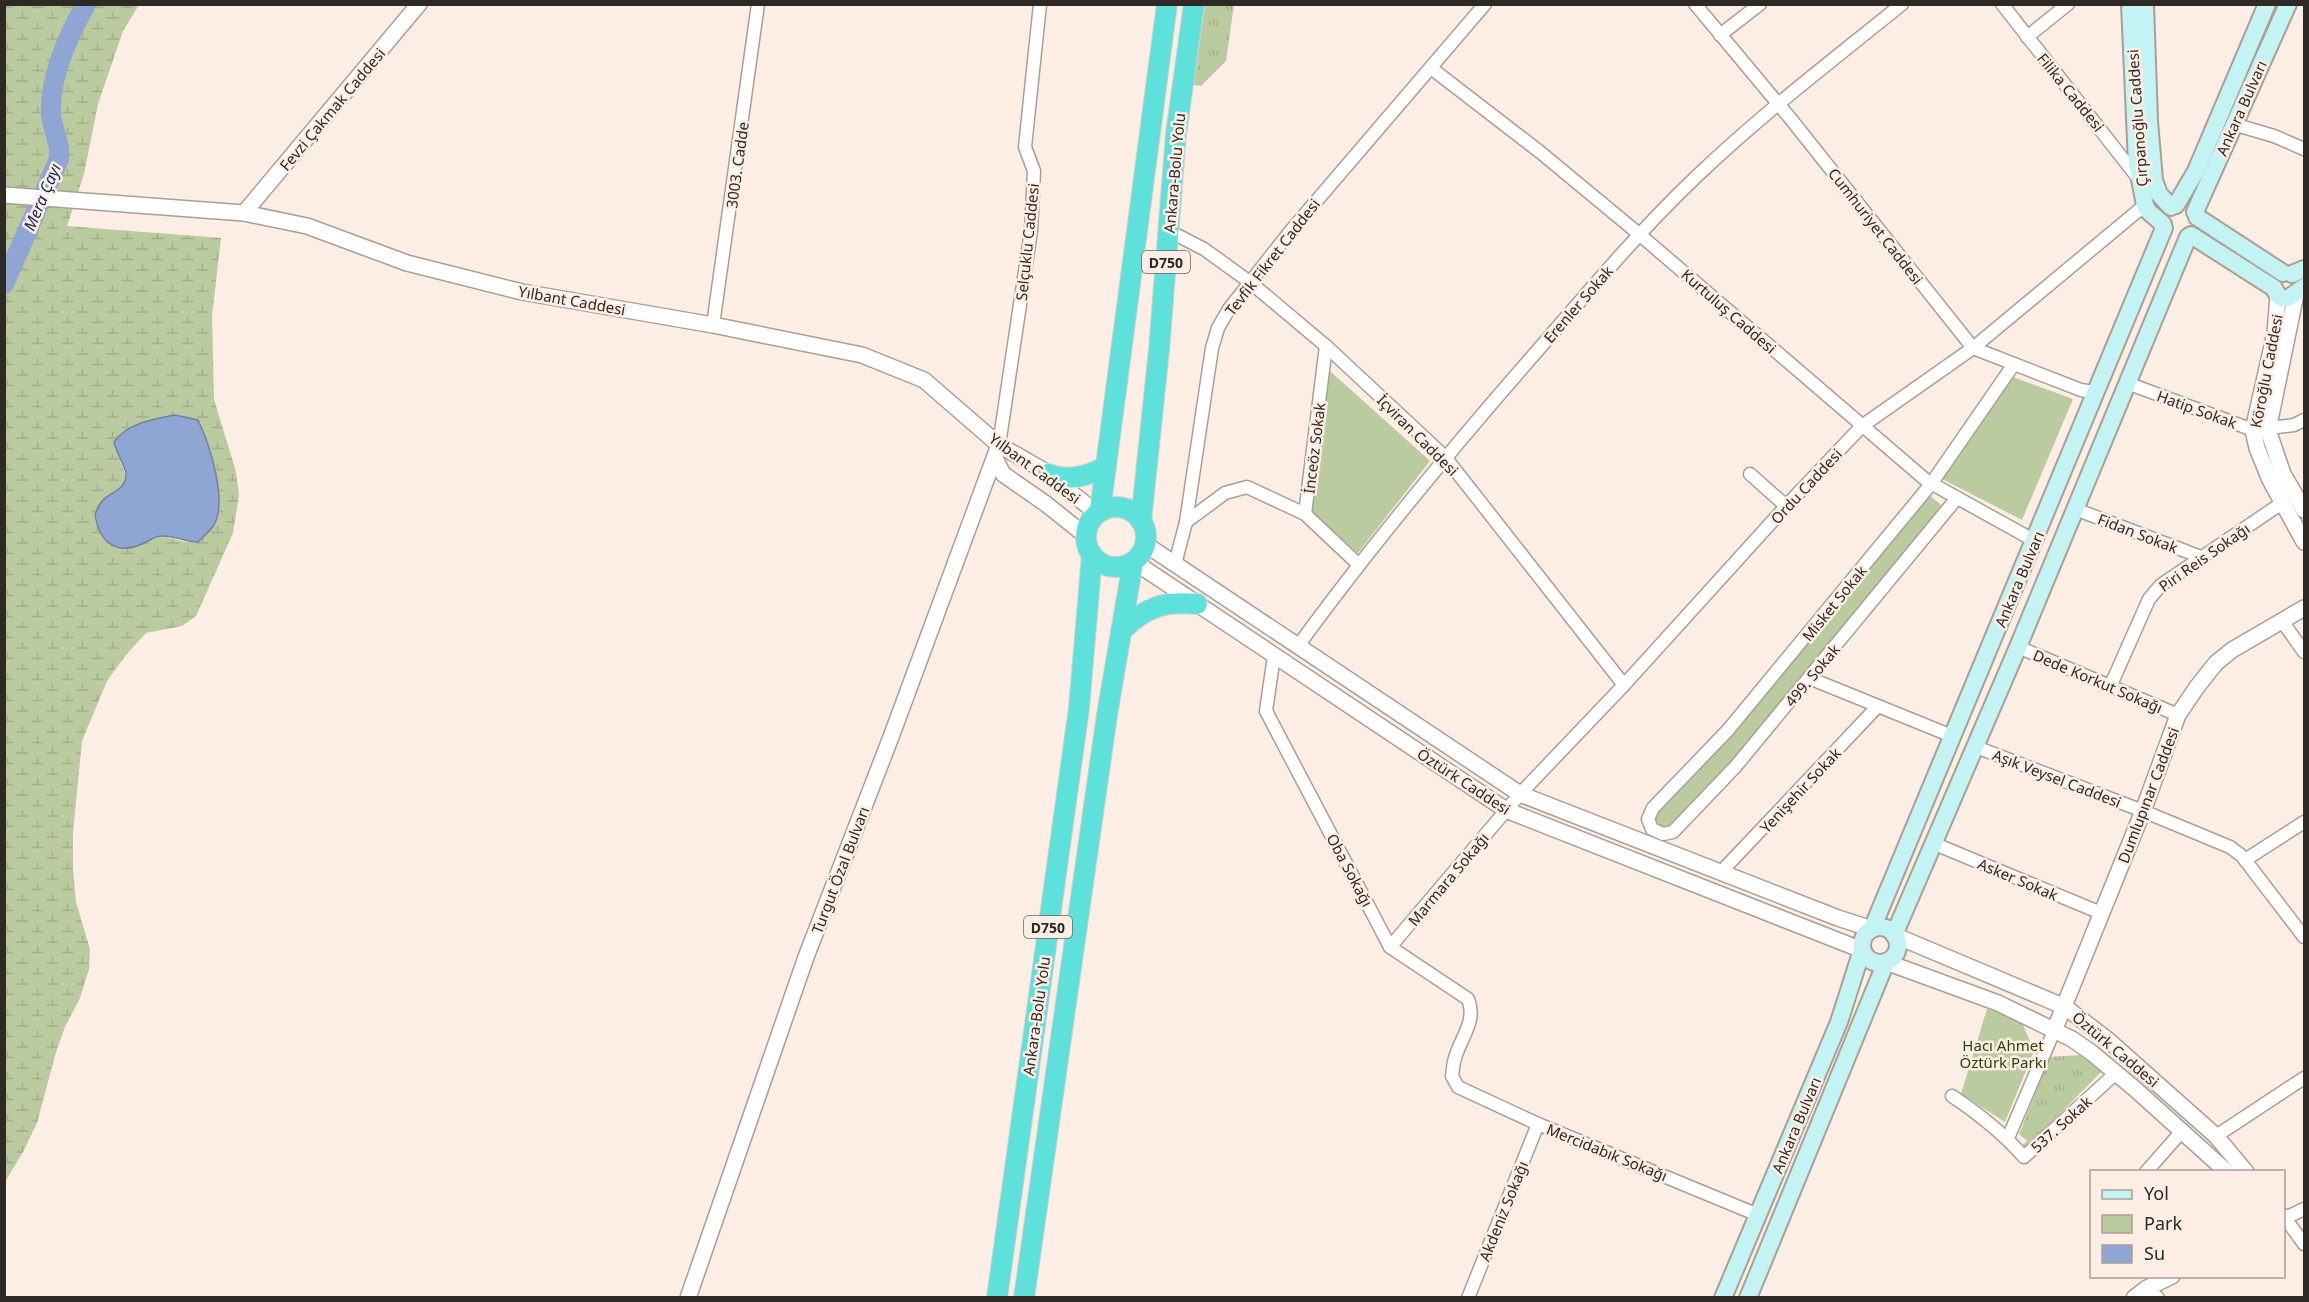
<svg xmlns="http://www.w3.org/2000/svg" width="2309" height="1302" viewBox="0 0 2309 1302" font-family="'Noto Sans',sans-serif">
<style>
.grass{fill:url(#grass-tufts)}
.wetland{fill:url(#wetland-marsh);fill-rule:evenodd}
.park{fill:#bbcba0}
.water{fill:#8fa5d3;stroke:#72809f;stroke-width:1.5}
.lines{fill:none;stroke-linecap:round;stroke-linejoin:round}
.river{stroke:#8fa5d3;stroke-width:20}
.minor-casing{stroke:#ab9e94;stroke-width:15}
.tertiary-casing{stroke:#ab9e94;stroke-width:18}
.secondary-casing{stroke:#ab9e94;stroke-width:20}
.trunk-casing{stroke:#d1d0cf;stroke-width:22}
.minor{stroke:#fff;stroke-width:12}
.tertiary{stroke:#fff;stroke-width:15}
.secondary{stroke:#c3f3f2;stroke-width:16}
.trunk{stroke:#5ee0db;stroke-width:20}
.labels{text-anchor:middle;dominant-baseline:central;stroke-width:5;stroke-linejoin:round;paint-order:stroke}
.shield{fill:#fceee4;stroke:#6c645e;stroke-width:1.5}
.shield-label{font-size:14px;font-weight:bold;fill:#2e2925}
.street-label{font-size:15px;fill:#2e2925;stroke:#fceee4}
.park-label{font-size:15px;fill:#314208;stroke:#fceee4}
.water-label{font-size:16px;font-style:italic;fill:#0f255c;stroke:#fceee4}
</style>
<defs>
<pattern id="grass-tufts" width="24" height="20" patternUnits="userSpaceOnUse" patternTransform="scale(1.5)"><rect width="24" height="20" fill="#bbcba0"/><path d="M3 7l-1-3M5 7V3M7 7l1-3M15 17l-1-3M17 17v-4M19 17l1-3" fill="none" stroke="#a1ae8a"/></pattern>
<pattern id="wetland-marsh" width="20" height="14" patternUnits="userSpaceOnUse" patternTransform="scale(1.5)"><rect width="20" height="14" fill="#bbcba0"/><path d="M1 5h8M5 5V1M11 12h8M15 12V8" fill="none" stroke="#a1ae8a"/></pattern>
</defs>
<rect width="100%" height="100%" fill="#fceee4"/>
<g class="grass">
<path d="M1205,5H1234L1226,61L1201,86L1193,85Z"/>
<path d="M2080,1055L2101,1072L2026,1148L2023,1145L2027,1141L2019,1134L2050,1057Z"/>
</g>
<path class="wetland" d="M5,5H139L123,31L98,104L84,174L67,226L221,238L212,316L214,399L236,472L239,495L233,533L196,616L182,626L146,633L126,655L107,681L82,741L73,833V868L76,902L90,949L89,969L80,998L65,1027L56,1052L37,1123L23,1152L5,1182ZM174,415L198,420C210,445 225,498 214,524C211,531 203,537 198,542H185L161,536L127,548L114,546L103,500C121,489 132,482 120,462L139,424Z"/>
<g class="park">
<path d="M1330,371L1430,461L1358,553L1314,514L1311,505Z"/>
<path d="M2013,377L2073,399L2022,520L1942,479Z"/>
<path d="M1928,494L1941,505L1943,511L1698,801L1672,829L1659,828L1654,817L1658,809Z"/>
<path d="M1987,1009L2021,1020L2034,1051L2005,1122L1961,1094Z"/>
</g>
<path class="water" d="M175,415L198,420C209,443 228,500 214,525C210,531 203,537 198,542C185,542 173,535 161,536C154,536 150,541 144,543C115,557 99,541 95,514C97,510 99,505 102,501C110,492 127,490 126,473C125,466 116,452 114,442C127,423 153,419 175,415Z"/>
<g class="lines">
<path class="river" d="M4,284L59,159C61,143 52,129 51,114C49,77 68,36 86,4"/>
<g class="minor-casing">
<g id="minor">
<path d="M1695,4L1790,118L1973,348L2081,390L2094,392"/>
<path d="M2002,4L2138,178"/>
<path d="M1720,35L1760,4"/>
<path d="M2027,37L2068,4"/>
<path d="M1431,68L1540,152L1639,234L1927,481L2035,541"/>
<path d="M2233,124L2274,136L2304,149"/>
<path d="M1169,231L1204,249L1251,283L1326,346L1445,457L1624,685"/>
<path d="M713,325L758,4"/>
<path d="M2127,383L2253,430L2294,425L2304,420"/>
<path d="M999,445L1031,231L1034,171L1025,147L1040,4"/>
<path d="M1750,474L1786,506"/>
<path d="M1957,498L1736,766L1673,832L1663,834L1652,829L1648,819L1653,808L1728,730L1931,484L2014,364"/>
<path d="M2075,509L2201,557"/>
<path d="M1305,514L1326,346"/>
<path d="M1186,522L1225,493L1247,487L1305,514L1358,564"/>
<path d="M1175,564L1186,522L1212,348L1218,328L1229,309L1289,233L1485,4"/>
<path d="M2282,621L2304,652"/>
<path d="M1298,646C1373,543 1454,446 1538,350C1589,291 1640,230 1697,176C1762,114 1833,60 1902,4"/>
<path d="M2018,647L2178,715"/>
<path d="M1274,656L1266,711L1390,947L1468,999C1477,1021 1461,1037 1455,1058C1453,1064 1453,1070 1452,1076L1458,1087L1538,1124L1758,1215"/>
<path d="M1809,678L1952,736"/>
<path d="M2110,687L2149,599L2161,585L2282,503"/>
<path d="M1976,747L2143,811L2230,847L2242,856L2304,937"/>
<path d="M1935,844L2101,913"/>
<path d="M2245,860L2304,822"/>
<path d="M1721,872L1878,706"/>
<path d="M1390,947L1520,794L1624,685L1789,503L1862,426L1973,348L2145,205"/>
<path d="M1952,1096C1979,1114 2002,1132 2024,1157L2116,1073"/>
<path d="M2216,1136L2304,1078"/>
<path d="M2008,1138L2054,1031"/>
<path d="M2146,1172L2183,1130"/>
<path d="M2304,1209L2285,1218L2304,1244"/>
<path d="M2147,1288L2158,1298"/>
<path d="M1468,1298L1538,1124"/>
</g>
</g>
<g class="tertiary-casing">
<g id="tertiary">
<path d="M4,195L244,213L307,226L407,263L522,292L713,325L862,355L924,380L999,445L1041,469L1097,513"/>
<path d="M244,213L419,4"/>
<path d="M2296,294L2268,430L2283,474L2304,510"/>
<path d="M2278,296L2275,333L2253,430L2257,448L2270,480L2304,542"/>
<path d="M995,458L1003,474L1046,504L1086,536"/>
<path d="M1145,544L1520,794L1838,918L1872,929"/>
<path d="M1133,561L1506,810L1862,950"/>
<path d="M1894,935L2065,1007L2108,1040L2216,1136L2246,1172"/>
<path d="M1886,962L1998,1003L2072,1039L2092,1053L2135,1089L2227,1172"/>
<path d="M2054,1031L2143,811L2178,715L2197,687L2216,663L2232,650L2304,608"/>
<path d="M2284,1217L2285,1218"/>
<path d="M688,1298L806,957L891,737L999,445"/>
<path d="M2134,1298L2147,1288L2172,1276"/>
</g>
</g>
<g class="secondary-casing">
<g id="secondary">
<path d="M2130,4L2137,164L2145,205L2148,211L2163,224"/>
<path d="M2145,4L2149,121L2154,180L2159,194L2171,207"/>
<path d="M2176,205L2196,171L2267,4"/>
<path d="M2195,212L2288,4"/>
<path d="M2197,217L2283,273"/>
<path d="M2191,235L2274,288C2283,309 2293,293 2304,287"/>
<path d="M2292,274L2304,269"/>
<circle cx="1880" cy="945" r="18"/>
<path d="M1872,929L2164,228"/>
<path d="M1894,935L2018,647L2188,237"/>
<path d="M1723,1298L1839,1022L1862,950"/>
<path d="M1748,1298L1886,962"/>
</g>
</g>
<g class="trunk-casing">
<g id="trunk">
<path d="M1048,474C1069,482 1086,476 1106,467"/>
<circle cx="1116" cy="537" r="30"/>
<path d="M1100,511L1167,4"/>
<path d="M1141,521L1159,350L1176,134L1194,4"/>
<path d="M1121,631C1146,607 1163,601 1197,604"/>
<path d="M997,1298L1079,708L1092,555"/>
<path d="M1024,1298L1107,715L1133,562"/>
</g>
</g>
<use href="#minor" class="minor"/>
<use href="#tertiary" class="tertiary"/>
<use href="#secondary" class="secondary"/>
<use href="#trunk" class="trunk"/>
</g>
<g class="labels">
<g class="shield">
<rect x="1142" y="251" width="48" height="22" rx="4.5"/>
<rect x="1024" y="916" width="48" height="22" rx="4.5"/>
</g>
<g class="shield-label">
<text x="1166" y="262">D750</text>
<text x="1048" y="927">D750</text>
</g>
<g class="street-label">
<text transform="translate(2071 92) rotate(51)">Filika Caddesi</text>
<text transform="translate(2241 108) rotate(-66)">Ankara Bulvarı</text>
<text transform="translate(332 109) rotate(-50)">Fevzi Çakmak Caddesi</text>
<text transform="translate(2137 118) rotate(-94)">Çırpanoğlu Caddesi</text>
<text transform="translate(737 165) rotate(-82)">3003. Cadde</text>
<text transform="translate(1174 173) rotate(-85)">Ankara-Bolu Yolu</text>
<text transform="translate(1876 226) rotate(52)">Cumhuriyet Caddesi</text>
<text transform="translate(1027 242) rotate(-84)">Selçuklu Caddesi</text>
<text transform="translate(1272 257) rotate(-52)">Tevfik Fikret Caddesi</text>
<text transform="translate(572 300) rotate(10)">Yılbant Caddesi</text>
<text transform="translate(1578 304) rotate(-49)">Erenler Sokak</text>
<text transform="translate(1729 311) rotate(41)">Kurtuluş Caddesi</text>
<text transform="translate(2266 371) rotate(-79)">Köroğlu Caddesi</text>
<text transform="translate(2197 409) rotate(20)">Hatip Sokak</text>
<text transform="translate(1418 435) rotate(45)">İçviran Caddesi</text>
<text transform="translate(1314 448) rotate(-83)">İnceöz Sokak</text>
<text transform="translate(1035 468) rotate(36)">Yılbant Caddesi</text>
<text transform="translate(1806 486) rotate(-47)">Ordu Caddesi</text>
<text transform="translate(2138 533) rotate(21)">Fidan Sokak</text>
<text transform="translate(2204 557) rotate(-35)">Piri Reis Sokağı</text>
<text transform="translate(2019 579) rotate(-67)">Ankara Bulvarı</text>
<text transform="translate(1834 603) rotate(-51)">Misket Sokak</text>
<text transform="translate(1812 675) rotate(-50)">499. Sokak</text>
<text transform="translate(2098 681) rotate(23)">Dede Korkut Sokağı</text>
<text transform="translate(2057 778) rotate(21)">Aşık Veysel Caddesi</text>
<text transform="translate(1464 781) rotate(33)">Öztürk Caddesi</text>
<text transform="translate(1800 790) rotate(-47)">Yenişehir Sokak</text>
<text transform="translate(2148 795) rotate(-69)">Dumlupınar Caddesi</text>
<text transform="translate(840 870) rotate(-69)">Turgut Özal Bulvarı</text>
<text transform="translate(1350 870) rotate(62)">Oba Sokağı</text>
<text transform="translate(1448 879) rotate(-50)">Marmara Sokağı</text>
<text transform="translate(2018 879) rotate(23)">Asker Sokak</text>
<text transform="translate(1036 1016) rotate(-82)">Ankara-Bolu Yolu</text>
<text transform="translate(2116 1049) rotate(40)">Öztürk Caddesi</text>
<text transform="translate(2061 1124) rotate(-42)">537. Sokak</text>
<text transform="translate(1796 1125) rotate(-67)">Ankara Bulvarı</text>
<text transform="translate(1607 1152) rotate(22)">Mercidabık Sokağı</text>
<text transform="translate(1503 1211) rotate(-68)">Akdeniz Sokağı</text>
</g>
<g class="park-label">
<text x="2003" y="1045">Hacı Ahmet<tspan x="2003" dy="17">Öztürk Parkı</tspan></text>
</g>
<g class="water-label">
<text transform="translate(42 197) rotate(-67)">Mera Çayı</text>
</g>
</g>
<rect width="2309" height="1302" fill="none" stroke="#2e2925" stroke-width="12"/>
<rect x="2090" y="1170" width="195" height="108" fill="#fceee4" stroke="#aa9f98" stroke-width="1.5"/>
<rect x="2102" y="1190" width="30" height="9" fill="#c3f3f2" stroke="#aa9f98" stroke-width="1.5"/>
<text x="2144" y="1200" font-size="18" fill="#2e2925">Yol</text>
<rect x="2102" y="1215" width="30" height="18" fill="#bbcba0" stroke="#aa9f98" stroke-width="1.5"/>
<text x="2144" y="1230" font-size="18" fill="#2e2925">Park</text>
<rect x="2102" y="1245" width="30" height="18" fill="#8fa5d3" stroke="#aa9f98" stroke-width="1.5"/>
<text x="2144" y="1260" font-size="18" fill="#2e2925">Su</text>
</svg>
